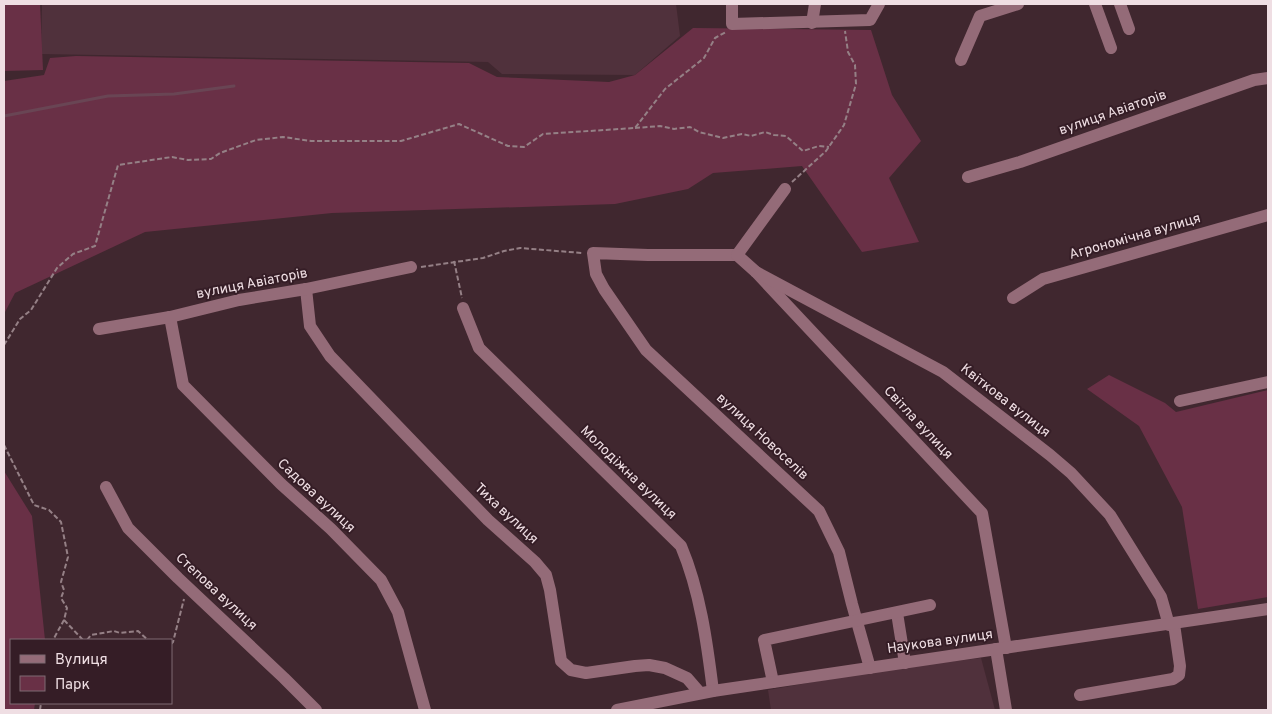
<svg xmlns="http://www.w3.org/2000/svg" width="1272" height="714" viewBox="0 0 1272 714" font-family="Overpass,sans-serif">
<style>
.built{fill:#50313c}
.green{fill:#693046}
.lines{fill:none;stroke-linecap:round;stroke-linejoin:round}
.stream{stroke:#694554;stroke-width:3}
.path{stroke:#958086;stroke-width:2;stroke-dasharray:5 2.5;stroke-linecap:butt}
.minor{stroke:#946b78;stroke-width:12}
.labels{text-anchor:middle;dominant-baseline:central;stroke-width:4;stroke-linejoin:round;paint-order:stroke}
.street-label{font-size:14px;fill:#efdee3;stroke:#351d26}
</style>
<rect width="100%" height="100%" fill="#40272f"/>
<g class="built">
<path d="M42,4H676L680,36L635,75L502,74L488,62L41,54Z"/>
<path d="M981,658L995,710H771L768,690L887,669Z"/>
</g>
<g class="green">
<path d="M4,4H40L43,70L4,71Z"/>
<path d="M693,28L871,30L892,95L921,141L889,178L919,242L862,252L802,166L713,173L688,189L615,204L332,213L145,232L15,293L4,314V81L44,75L50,58L76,56L469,63L497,77L609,82L635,75Z"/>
<path d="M1109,375L1165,403L1176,412L1268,390V597L1198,609L1182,507L1139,426L1087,389Z"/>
<path d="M4,471L32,516L45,640H11V703H35L34,710H4Z"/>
</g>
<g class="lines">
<path class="stream" d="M4,116L108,96L174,94L234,86"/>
<g class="path">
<path d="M635,128L660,126L674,129L690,127L699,132L723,138L742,134L751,136L765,132L774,135L786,136L803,151L819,146L829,147"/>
<path d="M792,182L826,151L844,125L856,84L855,65L848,52L845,31"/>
<path d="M454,261L462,298"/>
<path d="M421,267L483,258L504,251L520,248L582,253"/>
<path d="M4,345L20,319L31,310L57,268L73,254L95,246L118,165L172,157L188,160L211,159L220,153L256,140L283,137L311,141H401L459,124L508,146L524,147L543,134L635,128L665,89L704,58L715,38L726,32"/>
<path d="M4,445L34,505L49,510L61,522L68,557L61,582L64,590L61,598L67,608L64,620L53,640"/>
<path d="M64,620L83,640"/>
<path d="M87,640L91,635L114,631L120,633L138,631L148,640"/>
<path d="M171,644L173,642L184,599"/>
<path d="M40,710L41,703"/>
</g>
<g class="minor">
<path d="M732,4V24L870,20L879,4"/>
<path d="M1095,4L1111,48"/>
<path d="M1120,4L1129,29"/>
<path d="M812,23L815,4"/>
<path d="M961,60L980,16L1018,4"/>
<path d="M968,177L1020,162L1254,80L1268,78"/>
<path d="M737,255H648L593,253L596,274L604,289L646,350L819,511L839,552L852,604L870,668"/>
<path d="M737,255L756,272L982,513L1006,648"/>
<path d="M737,255L785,189"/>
<path d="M756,272L943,372L1050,455L1071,473L1110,515L1161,597L1169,625"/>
<path d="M306,289L310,326L330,356L488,520L535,562L546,575L550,590L561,661L571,670L586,673L635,666L649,665L665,668L687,678L700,693"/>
<path d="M1013,298L1043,279L1268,215"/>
<path d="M463,308L479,348L681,546C700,591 707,642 713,691"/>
<path d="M170,317L183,385L281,484L331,529L381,580L398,612L425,710"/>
<path d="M99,329L170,317L239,300L306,289L411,267"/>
<path d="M1180,401L1268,382"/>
<path d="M106,487L128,528L178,578L284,678L316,710"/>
<path d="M897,613L905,663"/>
<path d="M996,649L1006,710"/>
<path d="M773,682L764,640L930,605"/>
<path d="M1080,695L1173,679L1179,675L1180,666L1174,624"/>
<path d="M617,710L713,691L1268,609"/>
</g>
</g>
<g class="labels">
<g class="street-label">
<text transform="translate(1113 113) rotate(-19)">вулиця Авіаторів</text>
<text transform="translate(1135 237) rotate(-16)">Агрономічна вулиця</text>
<text transform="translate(252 284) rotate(-11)">вулиця Авіаторів</text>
<text transform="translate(1005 401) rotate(38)">Квіткова вулиця</text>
<text transform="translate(918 423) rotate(47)">Світла вулиця</text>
<text transform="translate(762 437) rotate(43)">вулиця Новоселів</text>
<text transform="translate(628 473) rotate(44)">Молодіжна вулиця</text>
<text transform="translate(316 496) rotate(43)">Садова вулиця</text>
<text transform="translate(506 514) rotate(43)">Тиха вулиця</text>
<text transform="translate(216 592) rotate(43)">Степова вулиця</text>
<text transform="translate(940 642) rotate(-8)">Наукова вулиця</text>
</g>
</g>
<rect width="1272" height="714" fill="none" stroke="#efdee3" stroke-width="10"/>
<rect x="10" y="639" width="162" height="65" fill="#351d26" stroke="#7f6a72"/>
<rect x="20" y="655" width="25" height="8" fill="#946b78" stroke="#7f6a72"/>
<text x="55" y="664" font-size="15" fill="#efdee3">Вулиця</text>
<rect x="20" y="676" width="25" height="15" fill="#693046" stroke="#7f6a72"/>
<text x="55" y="689" font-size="15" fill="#efdee3">Парк</text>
</svg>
